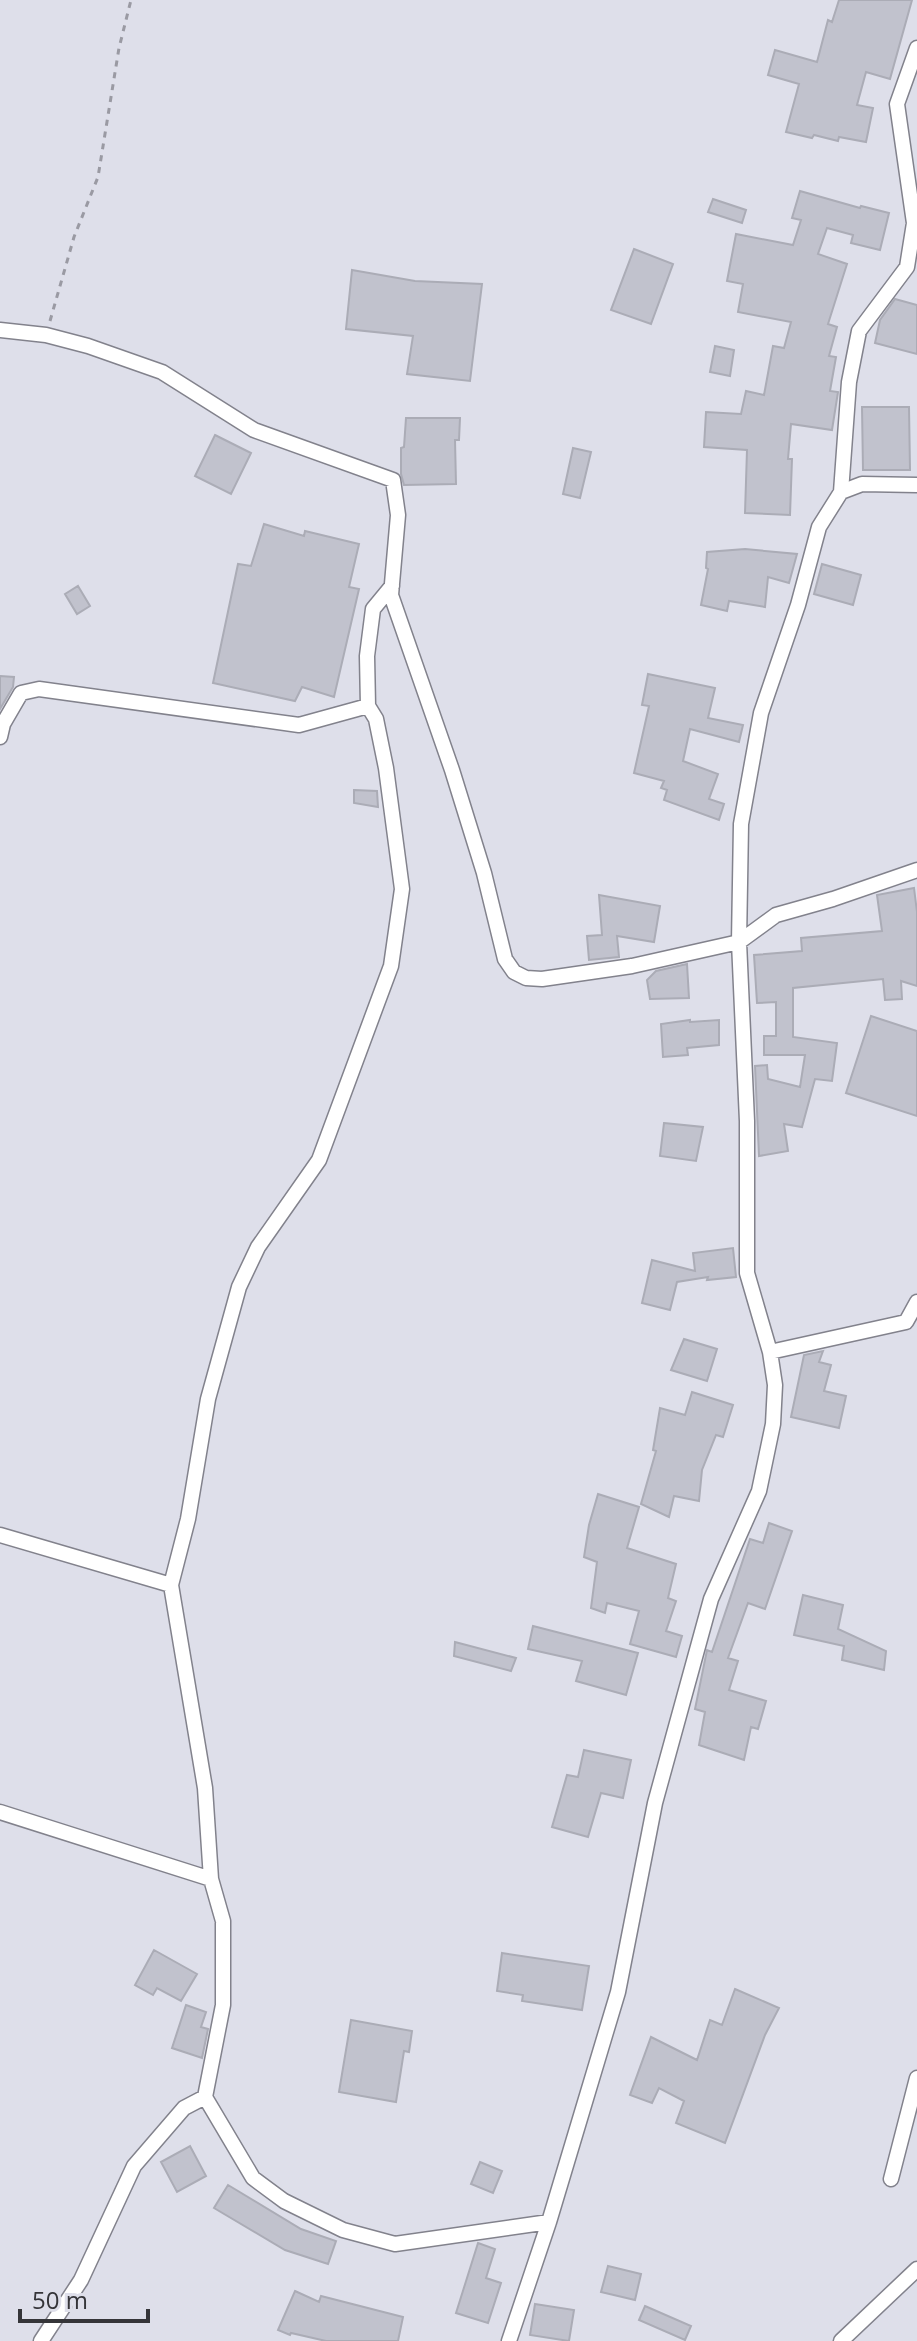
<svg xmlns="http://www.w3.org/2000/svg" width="917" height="2341" font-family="'Open Sans',sans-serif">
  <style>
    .building { fill: #c1c2cd; stroke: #abacb6; stroke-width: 2 }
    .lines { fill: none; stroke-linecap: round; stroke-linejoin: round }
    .street-casing { stroke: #82828c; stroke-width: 17 }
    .path { stroke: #9a9aa3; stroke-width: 3; stroke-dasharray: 6 6; stroke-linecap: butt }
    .street { stroke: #fff; stroke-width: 14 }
  </style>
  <rect width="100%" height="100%" fill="#dedfea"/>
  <!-- building -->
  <path class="building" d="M 839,0 L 912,0 L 890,79 L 866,72 L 857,105 L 873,108 L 866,142 L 839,137 L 838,141 L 814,135 L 812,138 L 786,132 L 799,84 L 768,75 L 775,50 L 817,62 L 828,20 L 832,22 Z
    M 800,191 L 860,208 L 861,206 L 889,213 L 880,250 L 851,243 L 853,235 L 827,228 L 818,254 L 847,264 L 828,324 L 837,327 L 829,356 L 836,357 L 830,391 L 838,392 L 832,430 L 791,424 L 788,459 L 792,459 L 790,515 L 745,513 L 747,450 L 704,447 L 706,412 L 741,414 L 746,391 L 764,395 L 773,346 L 784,348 L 791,322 L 738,312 L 743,284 L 727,281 L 736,234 L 793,245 L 801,220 L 792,218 Z
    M 713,199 L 746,210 L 742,223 L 708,212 Z
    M 634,249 L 673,264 L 651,324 L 611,310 Z
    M 352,270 L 415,281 L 482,284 L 470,381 L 407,374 L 413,336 L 346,329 Z
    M 895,299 L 917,305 L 917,354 L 875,343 L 880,320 Z
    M 715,346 L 734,350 L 730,376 L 710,372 Z
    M 862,407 L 909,407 L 910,470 L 863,470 Z
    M 406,418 L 460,418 L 459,440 L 455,440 L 456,484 L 404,485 L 401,474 L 401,448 L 404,447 Z
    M 215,435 L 251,453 L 231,494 L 195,476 Z
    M 573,448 L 591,452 L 580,498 L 563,494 Z
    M 264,524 L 304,536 L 305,531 L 359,544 L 349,587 L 359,589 L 334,697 L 302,687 L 295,701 L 213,683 L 238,564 L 251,566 Z
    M 745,549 L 797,554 L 789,583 L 768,577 L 765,607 L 729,601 L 727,611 L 701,605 L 708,569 L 706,568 L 707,552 Z
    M 822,564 L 861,575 L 853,605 L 814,594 Z
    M 78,586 L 90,606 L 77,614 L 65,594 Z
    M 648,674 L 715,688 L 708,718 L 743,725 L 739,742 L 690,729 L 683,761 L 718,774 L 709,799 L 724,804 L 719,820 L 664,800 L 667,790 L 661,788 L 664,781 L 634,773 L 649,706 L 642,705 Z
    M 0,676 L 14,677 L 13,687 L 0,709 Z
    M 354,790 L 377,791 L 378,807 L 354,803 Z
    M 914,888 L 917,912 L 917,986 L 901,981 L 902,999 L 885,1000 L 883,979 L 793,988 L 793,1037 L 837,1043 L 832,1081 L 815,1079 L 802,1127 L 784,1124 L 788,1151 L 759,1156 L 755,1066 L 767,1065 L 768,1079 L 800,1087 L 805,1055 L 764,1055 L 764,1036 L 776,1036 L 776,1002 L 757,1003 L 754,955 L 802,951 L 801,938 L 882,931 L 877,895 Z
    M 599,895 L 660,906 L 654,942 L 617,936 L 619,957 L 589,960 L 587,936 L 602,935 Z
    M 687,964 L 689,998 L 650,999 L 647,980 L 656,971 Z
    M 871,1016 L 917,1031 L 917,1116 L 846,1093 Z
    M 690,1020 L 690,1022 L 719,1020 L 719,1045 L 687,1048 L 688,1055 L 663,1057 L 661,1024 Z
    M 664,1123 L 703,1127 L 696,1161 L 660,1156 Z
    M 733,1248 L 736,1277 L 707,1280 L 708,1277 L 677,1282 L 670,1310 L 642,1303 L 652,1260 L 695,1271 L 693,1253 Z
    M 684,1339 L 717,1349 L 707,1381 L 671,1370 Z
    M 823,1351 L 819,1362 L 831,1365 L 824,1391 L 846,1396 L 839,1428 L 791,1417 L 804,1355 Z
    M 692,1392 L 733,1405 L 723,1437 L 716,1435 L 702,1470 L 699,1501 L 674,1496 L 669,1517 L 641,1504 L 656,1451 L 653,1450 L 660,1408 L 685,1415 Z
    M 598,1494 L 639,1507 L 627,1548 L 676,1564 L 668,1598 L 676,1601 L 666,1631 L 682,1636 L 676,1657 L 630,1644 L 639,1611 L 607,1603 L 605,1613 L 591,1608 L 597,1562 L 584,1557 L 589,1525 Z
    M 769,1523 L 792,1531 L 765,1609 L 748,1603 L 728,1658 L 738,1661 L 729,1690 L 766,1701 L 758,1729 L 751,1727 L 744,1760 L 699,1745 L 705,1712 L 695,1709 L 707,1650 L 712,1652 L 750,1539 L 763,1543 Z
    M 803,1595 L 843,1605 L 838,1629 L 886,1651 L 884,1670 L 842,1660 L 844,1646 L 794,1635 Z
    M 533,1626 L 638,1653 L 626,1695 L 576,1681 L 582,1661 L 528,1649 Z
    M 455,1642 L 516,1658 L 511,1671 L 454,1656 Z
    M 584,1750 L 631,1760 L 623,1798 L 601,1793 L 588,1837 L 552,1827 L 567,1775 L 578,1777 Z
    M 154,1950 L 197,1974 L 181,2001 L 157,1988 L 153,1995 L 135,1985 Z
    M 502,1953 L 589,1966 L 582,2010 L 522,2001 L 523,1995 L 497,1991 Z
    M 735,1989 L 779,2008 L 765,2035 L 725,2143 L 676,2123 L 684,2101 L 659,2088 L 652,2103 L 630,2095 L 651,2037 L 697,2060 L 710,2020 L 722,2025 Z
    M 186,2005 L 206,2012 L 201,2027 L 208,2029 L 202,2058 L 172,2048 Z
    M 351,2020 L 412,2031 L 409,2052 L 404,2051 L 396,2102 L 339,2092 Z
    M 190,2146 L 206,2176 L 177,2192 L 161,2162 Z
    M 480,2162 L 502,2171 L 493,2193 L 471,2184 Z
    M 228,2185 L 301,2229 L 336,2241 L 328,2264 L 285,2250 L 214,2208 Z
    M 478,2243 L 495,2249 L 486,2278 L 501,2283 L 488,2323 L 456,2313 Z
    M 608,2266 L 641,2274 L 635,2300 L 601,2292 Z
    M 295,2291 L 319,2302 L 321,2296 L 403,2317 L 398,2341 L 326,2341 L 291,2333 L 290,2335 L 278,2330 Z
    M 535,2304 L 574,2310 L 569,2341 L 530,2335 Z
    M 645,2306 L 691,2326 L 685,2340 L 639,2320 Z"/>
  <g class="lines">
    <defs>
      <path id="street" d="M 0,330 L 46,335 L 88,346 L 162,372 L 254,430 L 393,480 L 398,515 L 391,595 L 452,770 L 484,873 L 505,959 L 514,972 L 526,978 L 542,979 L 632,966 L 739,942 L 776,915 L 833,899 L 917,870
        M 841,492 L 862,484 L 917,485
        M 392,586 L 373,609 L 367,656 L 368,706 L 376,719 L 386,768 L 402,889 L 391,966 L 319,1160 L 258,1247 L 239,1287 L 208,1399 L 188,1519 L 171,1585 L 205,1788 L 211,1879 L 223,1921 L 223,2005 L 205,2097 L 253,2178 L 284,2201 L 343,2230 L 395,2244 L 549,2222
        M 0,737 L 3,724 L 21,693 L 39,689 L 299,725 L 368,706
        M 770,1352 L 906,1322 L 917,1302
        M 0,1535 L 171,1585
        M 0,1812 L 211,1879
        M 891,2179 L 917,2078
        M 41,2341 L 81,2280 L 134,2166 L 184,2108 L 205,2097
        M 509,2341 L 549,2222 L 618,1992 L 655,1803 L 711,1599 L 759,1491 L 773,1424 L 775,1385 L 770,1352 L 747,1273 L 747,1121 L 739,942 L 741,824 L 761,713 L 798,605 L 819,527 L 841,492 L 849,382 L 859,331 L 907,267 L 914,223 L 897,104 L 917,48
        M 841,2341 L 917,2269"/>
    </defs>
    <!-- street casing -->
    <use href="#street" class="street-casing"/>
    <!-- path -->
    <path class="path" d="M 50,321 L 74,237 L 98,177 L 119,48 L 131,0"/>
    <!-- street -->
    <use href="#street" class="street"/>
  </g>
  <!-- scale -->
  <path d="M20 2309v12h128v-12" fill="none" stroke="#353539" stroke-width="4"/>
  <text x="32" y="2309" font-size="24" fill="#353539" stroke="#dedfea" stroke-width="6" paint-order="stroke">50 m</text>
</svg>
